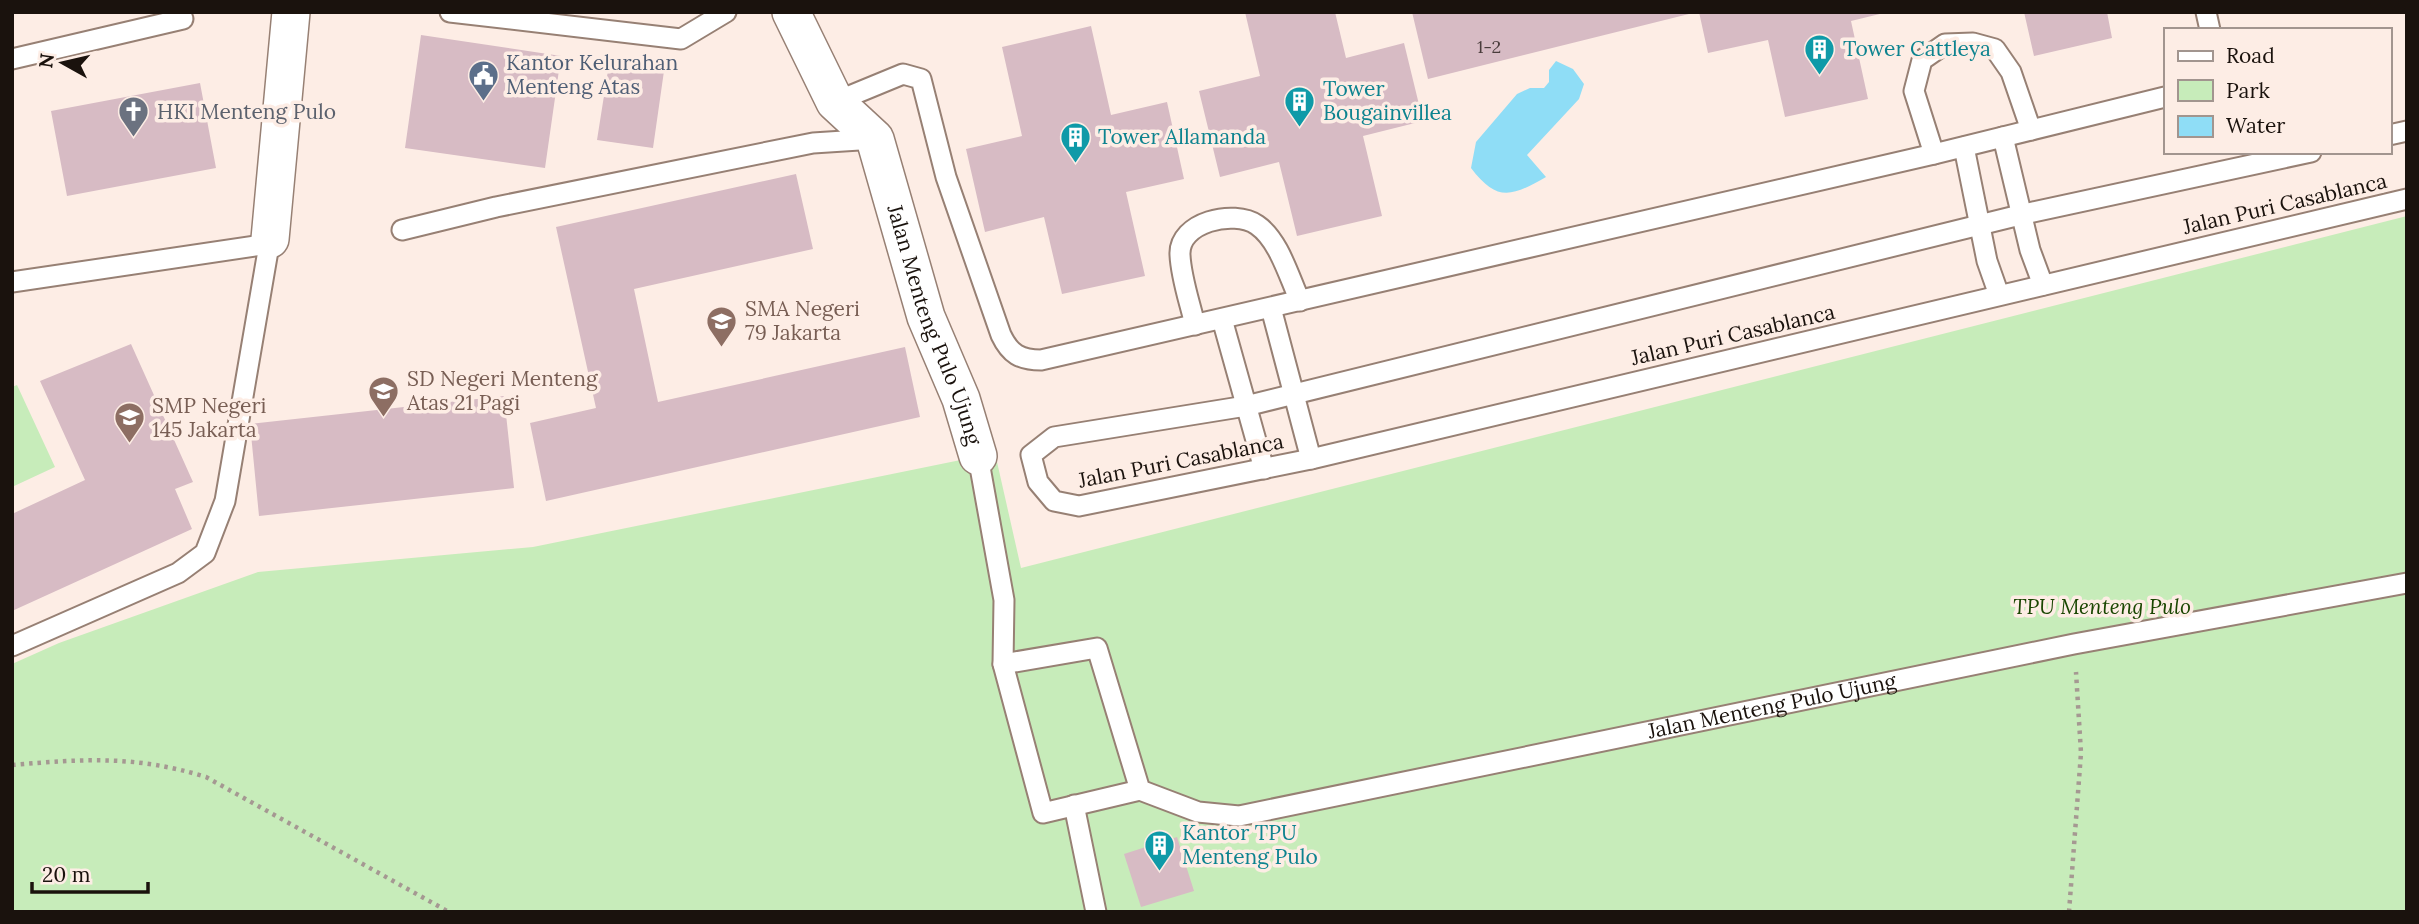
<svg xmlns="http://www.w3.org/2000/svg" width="2419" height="924" font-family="Lora,serif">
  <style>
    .green { fill: #c7ecba }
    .water { fill: #8fddf6 }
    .building { fill: #d7bbc4 }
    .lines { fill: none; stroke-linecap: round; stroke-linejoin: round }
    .service-casing { stroke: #978074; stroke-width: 23 }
    .minor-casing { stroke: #978074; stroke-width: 40 }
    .path { stroke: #a59892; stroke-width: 4.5; stroke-dasharray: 3.5 5; stroke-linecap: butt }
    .service { stroke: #fff; stroke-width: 19 }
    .minor { stroke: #fff; stroke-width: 37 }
    .labels { text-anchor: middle; stroke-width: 7; stroke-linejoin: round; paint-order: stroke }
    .number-label { font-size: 18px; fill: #493c3b }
    .culture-label { font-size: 21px; fill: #0d838f; stroke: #fdede5; text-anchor: start }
    .service-label { font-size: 21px; fill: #4e5e75; stroke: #fdede5; text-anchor: start }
    .worship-label { font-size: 21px; fill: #5b616d; stroke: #fdede5; text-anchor: start }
    .street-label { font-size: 21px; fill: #1a120d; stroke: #fdede5 }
    .education-label { font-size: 21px; fill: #785e54; stroke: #fdede5; text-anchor: start }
    .park-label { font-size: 21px; font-style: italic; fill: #194600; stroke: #fdede5 }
  </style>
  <rect width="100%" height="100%" fill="#fdede5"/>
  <!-- green -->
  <path class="green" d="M 2407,216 L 2407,912 L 12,912 L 12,664 L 59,643 L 258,572 L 533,547 L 995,453 L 1021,568 Z
    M 17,385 L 55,467 L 12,487 L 12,387 Z"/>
  <!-- water -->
  <path class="water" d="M 1556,61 L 1573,69 L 1584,84 L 1579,99 L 1527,155 L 1546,177 C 1511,197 1497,202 1471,168 L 1476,142 L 1517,94 L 1530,88 L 1544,88 L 1549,82 L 1549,70 Z"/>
  <!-- building -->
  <path class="building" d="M 1245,12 L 1335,12 L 1346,58 L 1404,43 L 1423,121 L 1363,136 L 1382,216 L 1297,236 L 1279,162 L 1220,177 L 1199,91 L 1260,76 Z
    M 1412,12 L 1693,12 L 1693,13 L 1428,79 Z
    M 1699,12 L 1888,12 L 1851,21 L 1868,99 L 1785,117 L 1768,40 L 1708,53 Z
    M 2024,12 L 2107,12 L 2112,38 L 2034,56 Z
    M 1091,26 L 1111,115 L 1167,102 L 1184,179 L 1126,192 L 1145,276 L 1062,294 L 1044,217 L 985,232 L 966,149 L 1022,136 L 1002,47 Z
    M 421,35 L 561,56 L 545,168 L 405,148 Z
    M 609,64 L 664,71 L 653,148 L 597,140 Z
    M 200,83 L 216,168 L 67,196 L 51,111 Z
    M 796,174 L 813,249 L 634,289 L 658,402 L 905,347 L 920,417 L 546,501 L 530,423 L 596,408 L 556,227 Z
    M 131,344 L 193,482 L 175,489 L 192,529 L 12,611 L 12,514 L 85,480 L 40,381 Z
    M 504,396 L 514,488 L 259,516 L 250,424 Z
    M 1177,837 L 1194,891 L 1141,907 L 1124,854 Z"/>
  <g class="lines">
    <defs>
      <g id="service">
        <path d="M 450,12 L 681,39 L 726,12"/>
        <path d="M 2206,12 L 2210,30"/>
        <path d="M 12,59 L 183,19"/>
        <path d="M 835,102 L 903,74 L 921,79 L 946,177 L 1001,335 C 1010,354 1020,360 1041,360 L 1934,154 L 2165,97"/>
        <path d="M 2389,135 L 2407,131"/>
        <path d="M 2003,137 L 2030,250 L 2043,285"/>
        <path d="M 1964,147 L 1987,261 L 1999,295"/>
        <path d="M 2311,152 L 2024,214 L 1246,406 L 1054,437 L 1031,455 L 1038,482 L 1054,501 L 1079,506 L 1311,459 L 2407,199"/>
        <path d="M 1934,154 L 1914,91 L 1922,60 L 1945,44 L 1973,43 L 1995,49 L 2011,72 L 2031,130"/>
        <path d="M 402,230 L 496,207 L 813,143 L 875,139"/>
        <path d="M 12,282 L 269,244"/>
        <path d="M 1271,308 L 1311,459"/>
        <path d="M 1222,319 L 1264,469"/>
        <path d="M 1195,325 C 1190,303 1181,278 1180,255 C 1178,222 1234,209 1257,225 C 1279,240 1289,277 1300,301"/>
        <path d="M 978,456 L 1004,600 L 1003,664 L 1043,813 L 1140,790"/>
        <path d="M 12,646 L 178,573 L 205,553 L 225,501 L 270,239"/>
        <path id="s1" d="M 1003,664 L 1097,648 L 1140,790 L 1198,812 L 1239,816 L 2074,644 L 2407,583"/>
        <path d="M 1074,805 L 1096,912"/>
      </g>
      <g id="minor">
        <path id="s2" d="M 791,12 L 835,102 L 875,139 L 926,317 L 961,399 L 978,456"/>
        <path d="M 270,239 L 291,12"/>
      </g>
    </defs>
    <!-- service casing -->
    <use href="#service" class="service-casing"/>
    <!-- minor casing -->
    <use href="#minor" class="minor-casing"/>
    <!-- path -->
    <path class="path" d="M 12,765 C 84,759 135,755 206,777 L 449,912
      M 2069,912 L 2081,753 L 2076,672"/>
    <!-- service -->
    <use href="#service" class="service"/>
    <!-- minor -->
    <use href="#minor" class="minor"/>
  </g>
  <!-- icons -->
  <defs>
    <symbol id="building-pin" viewBox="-11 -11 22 30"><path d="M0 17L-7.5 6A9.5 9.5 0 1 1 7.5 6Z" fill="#0f9aa8" stroke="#fdede5"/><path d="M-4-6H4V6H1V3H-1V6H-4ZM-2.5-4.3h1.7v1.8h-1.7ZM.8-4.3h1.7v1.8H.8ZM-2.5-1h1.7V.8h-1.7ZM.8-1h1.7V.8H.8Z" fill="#fff"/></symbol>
    <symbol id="civic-pin" viewBox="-11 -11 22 30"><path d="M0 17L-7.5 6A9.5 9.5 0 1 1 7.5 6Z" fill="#5c6f8a" stroke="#fdede5"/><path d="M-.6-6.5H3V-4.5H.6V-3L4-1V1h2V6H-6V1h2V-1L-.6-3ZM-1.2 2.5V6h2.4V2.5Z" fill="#fff"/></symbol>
    <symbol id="church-pin" viewBox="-11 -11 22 30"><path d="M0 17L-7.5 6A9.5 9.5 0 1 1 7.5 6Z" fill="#6b7280" stroke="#fdede5"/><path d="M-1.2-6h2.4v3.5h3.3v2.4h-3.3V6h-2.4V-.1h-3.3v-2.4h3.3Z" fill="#fff"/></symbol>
    <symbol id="school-pin" viewBox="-11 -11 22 30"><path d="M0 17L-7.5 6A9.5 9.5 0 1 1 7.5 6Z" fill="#8d6e63" stroke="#fdede5"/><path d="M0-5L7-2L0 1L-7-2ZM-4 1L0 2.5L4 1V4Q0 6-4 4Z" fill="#fff"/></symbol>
  </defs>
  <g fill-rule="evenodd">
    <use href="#building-pin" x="1802" y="32" width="35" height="47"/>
    <use href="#civic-pin" x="466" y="58" width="35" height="47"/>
    <use href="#building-pin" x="1282" y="84" width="35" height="47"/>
    <use href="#church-pin" x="116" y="94" width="35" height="47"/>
    <use href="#building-pin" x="1058" y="120" width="35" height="47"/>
    <use href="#school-pin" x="704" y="304" width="35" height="47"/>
    <use href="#school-pin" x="366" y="374" width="35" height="47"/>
    <use href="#school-pin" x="112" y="400" width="35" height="47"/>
    <use href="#building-pin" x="1142" y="828" width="35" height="47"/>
  </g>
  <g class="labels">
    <!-- number labels -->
    <g class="number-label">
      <text x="1489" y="53">1-2</text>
    </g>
    <!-- culture labels -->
    <g class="culture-label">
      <text x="1843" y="56">Tower Cattleya</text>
      <text x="1323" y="96">Tower<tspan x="1323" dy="24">Bougainvillea</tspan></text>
      <text x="1098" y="144">Tower Allamanda</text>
      <text x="1182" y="840">Kantor TPU<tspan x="1182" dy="24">Menteng Pulo</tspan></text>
    </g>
    <!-- service labels -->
    <g class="service-label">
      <text x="506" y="70">Kantor Kelurahan<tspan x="506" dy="24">Menteng Atas</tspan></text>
    </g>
    <!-- worship labels -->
    <g class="worship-label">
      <text x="157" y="119">HKI Menteng Pulo</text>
    </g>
    <!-- street labels -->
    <g class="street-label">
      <text transform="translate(2285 204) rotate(-13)" y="7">Jalan Puri Casablanca</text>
      <text dy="7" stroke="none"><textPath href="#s2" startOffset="350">Jalan Menteng Pulo Ujung</textPath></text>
      <text transform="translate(1733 335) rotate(-13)" y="7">Jalan Puri Casablanca</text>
      <text transform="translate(1181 461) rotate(-11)" y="7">Jalan Puri Casablanca</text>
      <text dy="7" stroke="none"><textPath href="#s1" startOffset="891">Jalan Menteng Pulo Ujung</textPath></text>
    </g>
    <!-- education labels -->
    <g class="education-label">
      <text x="745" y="316">SMA Negeri<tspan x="745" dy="24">79 Jakarta</tspan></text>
      <text x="407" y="386">SD Negeri Menteng<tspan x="407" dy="24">Atas 21 Pagi</tspan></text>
      <text x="152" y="413">SMP Negeri<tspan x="152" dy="24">145 Jakarta</tspan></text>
    </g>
    <!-- park labels -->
    <g class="park-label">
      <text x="2102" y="614">TPU Menteng Pulo</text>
    </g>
  </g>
  <!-- border -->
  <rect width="2419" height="924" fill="none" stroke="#1a120d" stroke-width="28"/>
  <!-- legend -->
  <rect x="2164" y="28" width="228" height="126" fill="#fdede5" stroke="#a2958f" stroke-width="2"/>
  <rect x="2178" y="51" width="35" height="10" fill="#ffffff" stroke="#a2958f" stroke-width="2"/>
  <text x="2226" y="63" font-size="21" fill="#1a120d">Road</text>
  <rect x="2178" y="80" width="35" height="21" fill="#c7ecba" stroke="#a2958f" stroke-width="2"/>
  <text x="2226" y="98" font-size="21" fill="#1a120d">Park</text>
  <rect x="2178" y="116" width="35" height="21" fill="#8fddf6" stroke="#a2958f" stroke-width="2"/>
  <text x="2226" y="133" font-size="21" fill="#1a120d">Water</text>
  <!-- north arrow -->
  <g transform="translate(63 63) rotate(278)" stroke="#fdede5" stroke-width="5" paint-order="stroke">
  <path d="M0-5L12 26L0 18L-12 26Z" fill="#1a120d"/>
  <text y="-10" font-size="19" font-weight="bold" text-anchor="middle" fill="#1a120d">N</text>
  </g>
  <!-- scale -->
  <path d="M32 882v10h116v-10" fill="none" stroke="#1a120d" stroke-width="3.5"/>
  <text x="42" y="882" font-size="21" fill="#1a120d" stroke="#fdede5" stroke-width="5" paint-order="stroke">20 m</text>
</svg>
